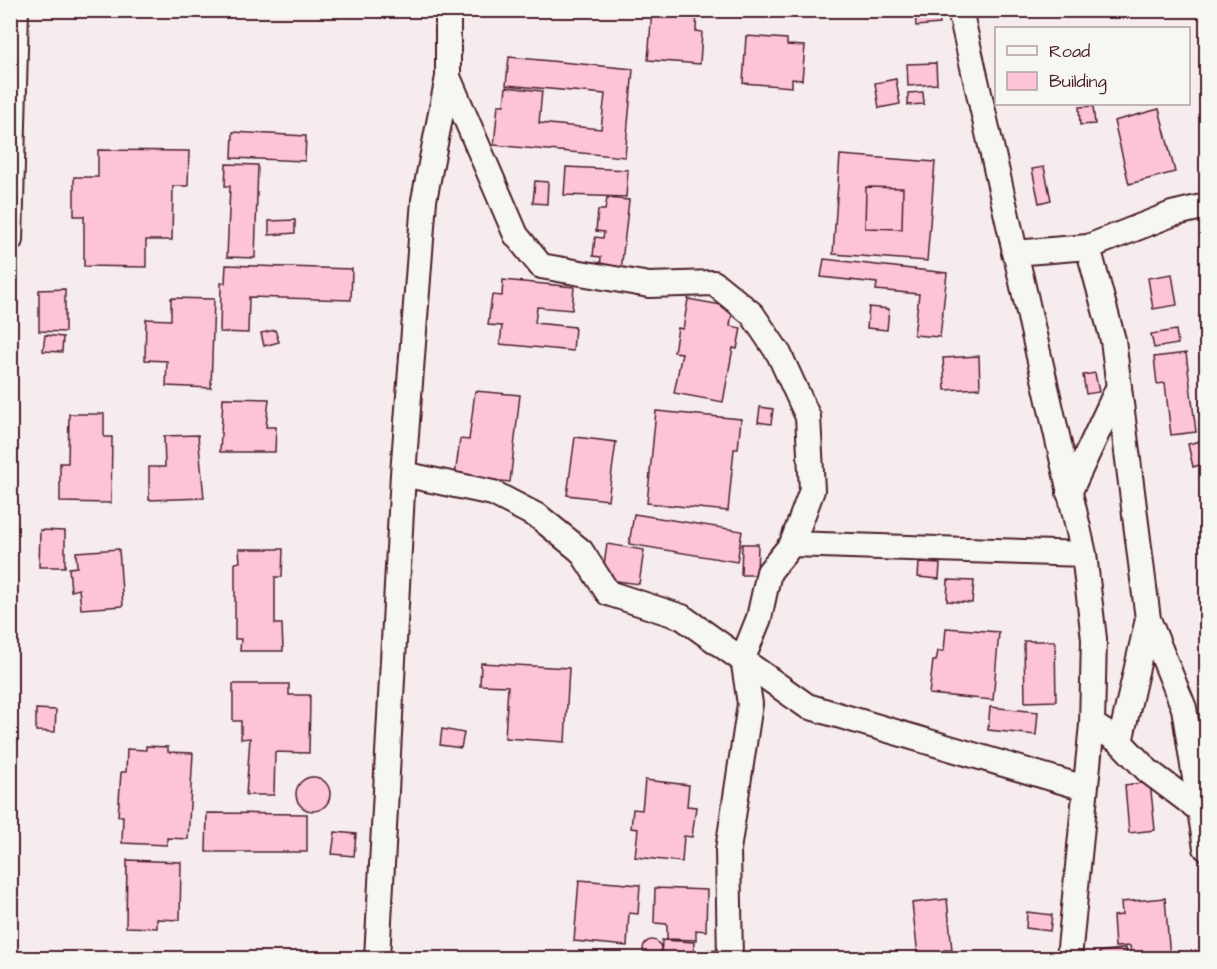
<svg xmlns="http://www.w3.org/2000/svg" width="1217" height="969" font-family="'Architects Daughter',sans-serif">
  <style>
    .building { fill: #fdc4d8; stroke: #4a1f2b; stroke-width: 1.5; fill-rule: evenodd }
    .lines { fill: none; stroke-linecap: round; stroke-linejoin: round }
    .minor-casing { stroke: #4a1f2b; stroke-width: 28 }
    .minor { stroke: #f6f6f2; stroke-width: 24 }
  </style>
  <rect width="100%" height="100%" fill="#f7eced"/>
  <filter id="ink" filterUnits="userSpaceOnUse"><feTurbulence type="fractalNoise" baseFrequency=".0167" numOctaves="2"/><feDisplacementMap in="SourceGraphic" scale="12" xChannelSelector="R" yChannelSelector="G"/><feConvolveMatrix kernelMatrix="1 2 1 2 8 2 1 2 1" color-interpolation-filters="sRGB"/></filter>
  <g filter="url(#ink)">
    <!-- building -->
    <path class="building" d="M 652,10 L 697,10 L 696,31 L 702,32 L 700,64 L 648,60 Z
      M 915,10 L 939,10 L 940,24 L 916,26 Z
      M 746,36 L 787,39 L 787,45 L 805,46 L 802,80 L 792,79 L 792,87 L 743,83 Z
      M 509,57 L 633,69 L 625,157 L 494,145 L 498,105 L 504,105 L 506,87 L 542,91 L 539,123 L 601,129 L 605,94 L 506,85 Z
      M 936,63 L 937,84 L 908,86 L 907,64 Z
      M 896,79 L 900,104 L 879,108 L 875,83 Z
      M 923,92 L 924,104 L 908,105 L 908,93 Z
      M 1093,106 L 1095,124 L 1080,125 L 1079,107 Z
      M 1159,109 L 1175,172 L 1129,184 L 1114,121 Z
      M 233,132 L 306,136 L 305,161 L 232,158 Z
      M 98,150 L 189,151 L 188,186 L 173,186 L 172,240 L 146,240 L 146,267 L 84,266 L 84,216 L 74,216 L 74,177 L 98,177 Z
      M 840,155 L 935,162 L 927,261 L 833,254 ZM 866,187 L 903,188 L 902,229 L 865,228 Z
      M 226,164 L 258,165 L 255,258 L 227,257 L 230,186 L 225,186 Z
      M 566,167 L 628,170 L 626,197 L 564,195 Z
      M 1044,167 L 1051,200 L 1039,203 L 1032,169 Z
      M 535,181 L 548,182 L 547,204 L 533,203 Z
      M 866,187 L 903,188 L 902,229 L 865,228 Z
      M 607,198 L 629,200 L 621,271 L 600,269 L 601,257 L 593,256 L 595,237 L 603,238 L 604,232 L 596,231 L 598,210 L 605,210 Z
      M 295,220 L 295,233 L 269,235 L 269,221 Z
      M 824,259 L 947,273 L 940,337 L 914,335 L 919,294 L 876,290 L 877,283 L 821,277 Z
      M 226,265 L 352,269 L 351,300 L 249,297 L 248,333 L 220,332 L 221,283 L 225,283 Z
      M 1172,274 L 1177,305 L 1153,309 L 1148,278 Z
      M 503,280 L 574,287 L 572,310 L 537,307 L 535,323 L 575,327 L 573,351 L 500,344 L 502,326 L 488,325 L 492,295 L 502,296 Z
      M 65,289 L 65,332 L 39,331 L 39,290 Z
      M 171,298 L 214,299 L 211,388 L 166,386 L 167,361 L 145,360 L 146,319 L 171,320 Z
      M 688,299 L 733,307 L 730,326 L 741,328 L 737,349 L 733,348 L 723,402 L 674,393 L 682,353 L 674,352 L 678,328 L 683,329 Z
      M 869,307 L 889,309 L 887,330 L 867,328 Z
      M 275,330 L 279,342 L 264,346 L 261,333 Z
      M 1176,330 L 1178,344 L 1154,348 L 1151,334 Z
      M 45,335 L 63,337 L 62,352 L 43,351 Z
      M 1186,353 L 1196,432 L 1171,435 L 1165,383 L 1157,384 L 1154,357 Z
      M 979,356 L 980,388 L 945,390 L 943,358 Z
      M 1095,373 L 1099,392 L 1086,394 L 1083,375 Z
      M 475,391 L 520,395 L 510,482 L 455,476 L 460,439 L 469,440 Z
      M 223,398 L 269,399 L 266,427 L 276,427 L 275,452 L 220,452 Z
      M 760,407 L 773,409 L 771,424 L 758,422 Z
      M 656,411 L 741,419 L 738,449 L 734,449 L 728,511 L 647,503 Z
      M 69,414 L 104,414 L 104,437 L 112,437 L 111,503 L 60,502 L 60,463 L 68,463 Z
      M 198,435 L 204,498 L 149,500 L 149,467 L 165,467 L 164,436 Z
      M 575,437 L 616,442 L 608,500 L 567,495 Z
      M 1200,441 L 1206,463 L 1193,467 L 1188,444 Z
      M 634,514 L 742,531 L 737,562 L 629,544 Z
      M 40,530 L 65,531 L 65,567 L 39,567 Z
      M 607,544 L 644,550 L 639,584 L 602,579 Z
      M 742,544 L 758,544 L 757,575 L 741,575 Z
      M 119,549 L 123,606 L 81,609 L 79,589 L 71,591 L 69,568 L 77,567 L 76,552 Z
      M 239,549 L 283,549 L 282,577 L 275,577 L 275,624 L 282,624 L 283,651 L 240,651 L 241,639 L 235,639 L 235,563 L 240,562 Z
      M 919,563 L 940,564 L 939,579 L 918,577 Z
      M 948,580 L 974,581 L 972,603 L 947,601 Z
      M 946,628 L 999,632 L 993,700 L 929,694 L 933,661 L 936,661 L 938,651 L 944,651 Z
      M 1024,641 L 1055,641 L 1056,701 L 1025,702 Z
      M 481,663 L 569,668 L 565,742 L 505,738 L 508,686 L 480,685 Z
      M 233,684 L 289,684 L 289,695 L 310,695 L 309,753 L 275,752 L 274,795 L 246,795 L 250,738 L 241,739 L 241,721 L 233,721 Z
      M 990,707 L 1038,712 L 1036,735 L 988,730 Z
      M 36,709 L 56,710 L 55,732 L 36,731 Z
      M 442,729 L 464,733 L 461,748 L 440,745 Z
      M 146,746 L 168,747 L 168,752 L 193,753 L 188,839 L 167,838 L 167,845 L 122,843 L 123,816 L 118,816 L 121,772 L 126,772 L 127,749 L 146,750 Z
      M296 794a17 17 0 1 1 34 0a17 17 0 1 1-34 0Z
      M 645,780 L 689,785 L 687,806 L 696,807 L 692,837 L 684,836 L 682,862 L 635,857 L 638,829 L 631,828 L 633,809 L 642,810 Z
      M 1150,782 L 1155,830 L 1129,833 L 1125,785 Z
      M 207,813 L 307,814 L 307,852 L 206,852 Z
      M 335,832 L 356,834 L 354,856 L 332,854 Z
      M 127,860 L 181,862 L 180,920 L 157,919 L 157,928 L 126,927 Z
      M 579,880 L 640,885 L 638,914 L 629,913 L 627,946 L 574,941 Z
      M 655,888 L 707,890 L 706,931 L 696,930 L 696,940 L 667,939 L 667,924 L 654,923 Z
      M 1165,898 L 1170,958 L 1132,958 L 1130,946 L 1115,947 L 1113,916 L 1122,915 L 1121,902 Z
      M 947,899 L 952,950 L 944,950 L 945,958 L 908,958 L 918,956 L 912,903 Z
      M 1027,912 L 1052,915 L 1050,931 L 1026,928 Z
      M 662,940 L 694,942 L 693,958 L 661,958 Z
      M643 949a9 9 0 1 1 18 0a9 9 0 1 1-18 0Z
      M 1126,948 L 1127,958 L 1100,958 L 1099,952 Z
      M 707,950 L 722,951 L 722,958 L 706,958 Z"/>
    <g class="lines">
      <defs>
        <path id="minor" d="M 960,10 L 1084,554 L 1094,639 L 1092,724 L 1069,958
          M 448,77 L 516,235 L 541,266 L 649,285 L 714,283 L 752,314 L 779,354 L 808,417 L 812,490 L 792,544 L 769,572 L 759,618 L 743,658 L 750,704 L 728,850 L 730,958
          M 10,240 L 16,10
          M 1088,247 L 1113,340 L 1148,619 L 1184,708 L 1200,810
          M 1014,253 L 1088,247 L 1172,214 L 1206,206
          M 403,474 L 493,493 L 539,517 L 581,551 L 608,593 L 682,617 L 807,706 L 1085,788
          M 1069,493 L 1119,386
          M 792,544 L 1084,554
          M 1092,724 L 1120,742 L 1148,771 L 1200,810 L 1206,848
          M 1120,742 L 1148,619
          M 377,958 L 403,474 L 424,200 L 448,77 L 448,10"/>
      </defs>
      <!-- minor casing -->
      <use href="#minor" class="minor-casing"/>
      <!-- minor -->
      <use href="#minor" class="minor"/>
    </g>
  </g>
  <!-- margin -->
  <rect width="1217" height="969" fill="none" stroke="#f6f6f2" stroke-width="36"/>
  <rect x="18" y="18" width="1181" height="933" fill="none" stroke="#4a1f2b" stroke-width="2" filter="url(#ink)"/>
  <!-- legend -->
  <rect x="995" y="27" width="195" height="78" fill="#f6f6f2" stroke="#b1a0a2" stroke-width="1.5"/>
  <rect x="1007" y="46" width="30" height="9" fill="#f6f6f2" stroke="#b1a0a2" stroke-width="1.5"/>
  <text x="1049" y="57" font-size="18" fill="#4a1f2b">Road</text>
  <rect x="1007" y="72" width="30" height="18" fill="#fdc4d8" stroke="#b1a0a2" stroke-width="1.5"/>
  <text x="1049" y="87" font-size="18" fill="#4a1f2b">Building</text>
</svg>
